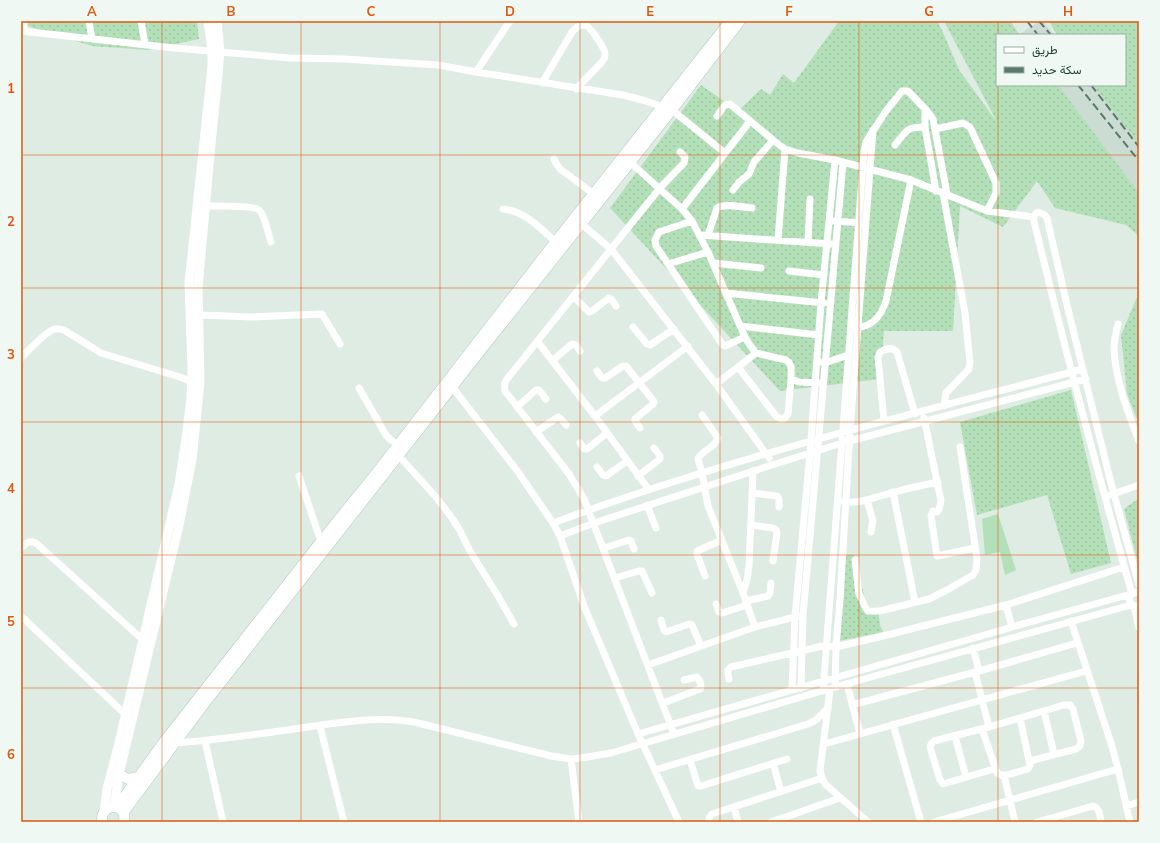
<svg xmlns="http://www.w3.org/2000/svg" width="1160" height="843" font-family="Mulish,Vazirmatn,sans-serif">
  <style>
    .built { fill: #ccdcd2 }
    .grass { fill: url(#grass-dots) }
    .park { fill: #b4e0b9 }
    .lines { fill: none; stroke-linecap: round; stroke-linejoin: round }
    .secondary-casing { stroke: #b0cdbe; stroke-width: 11 }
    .minor { stroke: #fff; stroke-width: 7 }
    .tertiary { stroke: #fff; stroke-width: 9 }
    .secondary { stroke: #fff; stroke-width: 10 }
    .rail { stroke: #58796b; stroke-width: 2; stroke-dasharray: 8 4; stroke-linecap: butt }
    .grid { fill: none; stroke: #de580e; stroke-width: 1; stroke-opacity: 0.55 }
    .neatline { fill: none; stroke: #de580e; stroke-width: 1.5 }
    .grid-label { font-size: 13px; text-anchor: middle; font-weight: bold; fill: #de580e }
  </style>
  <defs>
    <pattern id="grass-dots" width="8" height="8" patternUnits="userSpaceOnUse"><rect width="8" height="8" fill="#b4e0b9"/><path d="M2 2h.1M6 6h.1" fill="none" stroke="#9ac19f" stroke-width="1.8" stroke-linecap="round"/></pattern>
  </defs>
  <rect width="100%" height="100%" fill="#deece4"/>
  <!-- built -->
  <path class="built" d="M 1040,21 L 1043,21 L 1054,35 L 1018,35 Z
    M 1056,85 L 1094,85 L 1139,142 L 1139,194 Z"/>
  <!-- grass -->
  <path class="grass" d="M 21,21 L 197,21 L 199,39 L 148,50 L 92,46 L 21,24 Z
    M 839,21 L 937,21 L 942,30 L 959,70 L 997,122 L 944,21 L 1010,21 L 1020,35 L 997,35 L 997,85 L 1058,85 L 1139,193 L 1139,236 L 1126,225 L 1055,208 L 1037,181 L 1003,227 L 960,206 L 953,331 L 884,331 L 880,379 L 780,391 L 610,208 L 701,85 L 738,111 L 761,89 L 770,95 L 783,74 L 794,83 Z
    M 1049,21 L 1139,21 L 1139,144 L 1093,85 L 1125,85 L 1125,35 L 1057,35 Z
    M 1137,297 L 1139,300 L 1139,424 L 1127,394 L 1121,335 Z
    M 1071,390 L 1111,563 L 1071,574 L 1047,495 L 977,515 L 960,422 Z
    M 1139,498 L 1139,567 L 1124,509 Z
    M 845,555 L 854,555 L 867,607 L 878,608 L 880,625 L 883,632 L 839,641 Z"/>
  <!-- park -->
  <path class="park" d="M 998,514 L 1016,570 L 1005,575 L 1000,552 L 985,555 L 982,519 Z"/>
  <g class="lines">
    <defs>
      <path id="secondary" d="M 119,774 L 128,779 L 139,777
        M 117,807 L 163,743 L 322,540 L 374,476 L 545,255 L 730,21
        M 123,813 L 201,708 L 485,345 L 672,110 L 740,21
        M 102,822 C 100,802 128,802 124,822"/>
    </defs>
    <!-- secondary casing -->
    <use href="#secondary" class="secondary-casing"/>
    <!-- minor -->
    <path class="minor" d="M 89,21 L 92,39
      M 141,21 L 145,44
      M 21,31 L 174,48 L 290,58 L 344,59 L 438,65 L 476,72 L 623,95 L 646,101 L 672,110 L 725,153
      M 24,31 L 24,21
      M 476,72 L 510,21
      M 542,83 L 572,32 C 584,18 591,28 598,40 C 601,44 605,49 605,55 C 605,58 603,61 601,63 L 576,89
      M 925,109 L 925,127 L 936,191
      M 717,116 L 725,105 L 730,104 L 773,140 L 785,149 L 798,153 L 835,160 L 911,180 L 987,211 L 1034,217
      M 935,129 L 963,123 L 970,127 L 996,183 L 996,193 L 987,211
      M 895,145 C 907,131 905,127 925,127
      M 554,159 L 557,165 L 560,169 L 594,194
      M 631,163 L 682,209 L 692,221 L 708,252 L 745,337 L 749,344 L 756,353 L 786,360 C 793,364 791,372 791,379 L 799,382 L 819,383
      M 733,190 L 739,182 L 749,174 L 754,162 L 773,140
      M 943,193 L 965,313 L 970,363 L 969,369 L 946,393 L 944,406
      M 206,206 C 215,206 254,205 259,210 C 265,215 268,234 271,242
      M 503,209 C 525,211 540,228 556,242
      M 682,209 L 750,121
      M 578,221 L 611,249 L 716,384 L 769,458
      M 692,221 L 659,232 L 655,240 L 656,246 L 722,344 L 725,346 L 745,337
      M 833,221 L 863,223
      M 700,235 L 831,244
      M 708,235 L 717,208 C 723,203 743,207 752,208
      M 778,240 L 785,149
      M 808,242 L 810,199
      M 713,263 L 761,268
      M 668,264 L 708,252
      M 789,271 L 824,275
      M 726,293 L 824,303
      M 573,296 L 589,312 L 592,311 L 609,298 L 612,300 L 616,306
      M 199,315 L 251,317 L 322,314 L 340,344
      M 1118,324 C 1116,332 1114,340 1114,348 C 1115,379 1128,413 1139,441
      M 740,326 L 819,335
      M 633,327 L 647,344 L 650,345 L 674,329
      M 853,327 C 871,329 881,316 886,301 L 911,180
      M 537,341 L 595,416 L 649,490
      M 21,358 C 27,352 47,330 55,329 C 58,328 61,329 64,330 L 101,353 L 180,377 L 192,382
      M 552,361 L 572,344 L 576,345 L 580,351
      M 821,362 L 825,363 L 848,355
      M 738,367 L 776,416 L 781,419 L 784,419 L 788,414 L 791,379
      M 597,371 L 602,378 L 605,378 L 623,366 L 626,366 L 652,399 L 654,402 L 653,404 L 635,419 L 635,421 L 640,428
      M 450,384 L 518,472 L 553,523 L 560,536 L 584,606 L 638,734 L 679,822
      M 716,384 L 756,353
      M 359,388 L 386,435 L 391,440 L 398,445
      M 517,407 L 536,390 L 539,390 L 546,399
      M 702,415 L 718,438 C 715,448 702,450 698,459 L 702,473 L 708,506 L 743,593 L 755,627
      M 595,416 L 688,346
      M 924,418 L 941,501 L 939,510 L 937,512 L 933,511 L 931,516 L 937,556 L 975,548
      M 884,421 L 878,357 L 880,352 C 885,349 892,346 897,352 L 915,414
      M 536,432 L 558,417 L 560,418 L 566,425
      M 580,443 L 584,449 L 587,449 L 607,433
      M 399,456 L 436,497 L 452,518 L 459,529 L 470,551 L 498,596 L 514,624
      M 597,467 L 603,475 L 606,476 L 627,461
      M 299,476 L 321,542
      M 638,476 L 660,459 L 660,456 L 654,448
      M 893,492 L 915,602
      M 752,493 L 777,496 L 779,499 L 779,507
      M 1110,495 L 1139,485
      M 867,500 L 873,521 L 872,525 L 871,532
      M 842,501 C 855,506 881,495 895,492 C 909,488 923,485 938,482
      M 647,505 L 656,528
      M 553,523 C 726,459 905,416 1083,369
      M 751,525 L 773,528 L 776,530 L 777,533 L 773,561
      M 560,536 L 594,523 L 772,465 L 842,443 L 1086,379
      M 21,548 C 26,543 29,540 36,543 L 143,640 L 146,641
      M 604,548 L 629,540 L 631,541 L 634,549
      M 855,560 L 859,594 C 863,600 863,606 868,611 L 880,611 L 896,607 L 929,599 L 947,590 L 973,575 L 976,570 L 977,558 L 960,447
      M 705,576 L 697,554 L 697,551 L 722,540
      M 615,578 L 639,571 L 642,571 L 652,593
      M 743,593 L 747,580 L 749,566 L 753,471
      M 1139,593 L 1136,592 L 1132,594 L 1129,598 C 1129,604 1133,607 1139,606
      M 1132,594 C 1097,470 1064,346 1034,221 L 1034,217 L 1036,213 C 1041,212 1044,213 1047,218 L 1067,305 L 1112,487 L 1139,585
      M 746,601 L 768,596 L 770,593 L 771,583
      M 716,604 L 719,612 L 722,613 L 747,605
      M 1006,605 L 1012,627
      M 1134,606 L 1139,628
      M 21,616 L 125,714
      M 661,620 L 664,630 L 666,632 L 689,624 L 692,625 L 701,646
      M 1071,621 L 1111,743 L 1118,769 L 1130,822
      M 973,648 L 979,671
      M 648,665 L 755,627 L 799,616
      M 975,672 L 989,727
      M 729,679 C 728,674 726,670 731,667 L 827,645 L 836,647 L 879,637 L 1006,605 L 1124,567
      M 847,684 L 860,734
      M 835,687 L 836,647 L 840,600 L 850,430 L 873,130
      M 801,688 L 803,615 L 843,163
      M 830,689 L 820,771 L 822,778 L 825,784 L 868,822
      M 792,690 L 795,616 L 810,453 L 821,303 L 835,160
      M 823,691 L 864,152 L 866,142 L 869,137 L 886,111 L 902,91 L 907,91 L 909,92 L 927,111 L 933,119 L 947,194
      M 663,703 L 700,689 C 702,686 700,680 697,677 L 684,680
      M 852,705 L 979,671 L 1077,643
      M 1044,711 L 1054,754
      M 893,724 L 921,822
      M 320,726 L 344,822
      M 982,729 L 997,773 L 1003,776 L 1028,769 L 1030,765 L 1020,718
      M 638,734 L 1016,626 L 1131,594
      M 674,734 L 584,499 L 569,474 L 505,391 C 504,386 504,383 507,379 L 659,189 L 684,163 L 685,157 L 680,152
      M 955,736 L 966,777
      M 205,741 L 223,822
      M 175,743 C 221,740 268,733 314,726 C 347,722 381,716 414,722 L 551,756 L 571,759 L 581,758 L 611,753 L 835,687 L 1131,605
      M 824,744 L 1086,671
      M 571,759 L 579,822
      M 690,760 L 697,783 L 698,786 L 701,786 L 787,759
      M 773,763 L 781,792
      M 994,769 L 943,784 L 940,780 L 930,747 L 931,744 L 934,741 L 989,727 L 1064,705 L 1070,705 L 1073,709 L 1081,741 L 1080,746 L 1076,749 L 1030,761
      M 655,770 L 808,724 L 816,720 L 828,708
      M 1004,775 L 1015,822
      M 1126,806 L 1139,802
      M 734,807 L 738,822
      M 709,822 L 709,818 L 712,814 L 822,778
      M 771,822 L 840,798
      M 934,822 L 1118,769
      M 1037,822 L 1093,806 C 1100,808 1100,816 1101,822"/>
    <!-- tertiary -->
    <path class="tertiary" d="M 114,807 L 119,774 L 178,530 L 192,460 L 200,382 L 198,288 L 211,144 L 218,75 L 220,51 L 217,21
      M 104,812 L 107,789 L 118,747 L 179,484 L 186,439 L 191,398 L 192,369 L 189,283 L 212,66 L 212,50 L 208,21"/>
    <!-- secondary -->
    <use href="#secondary" class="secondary"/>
    <!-- rail -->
    <path class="rail" d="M 1027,21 L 1038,35
      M 1039,21 L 1051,35
      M 1078,85 L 1139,161
      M 1091,85 L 1139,147"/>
  </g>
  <!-- grid -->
  <path class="grid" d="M 162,21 L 162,822M 301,21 L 301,822M 440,21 L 440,822M 580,21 L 580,822M 720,21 L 720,822M 859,21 L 859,822M 998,21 L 998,35M 998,85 L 998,822M 21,155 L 1139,155M 21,288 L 1139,288M 21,422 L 1139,422M 21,555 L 1139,555M 21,688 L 1139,688"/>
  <!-- border -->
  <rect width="1160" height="843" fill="none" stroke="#eff8f2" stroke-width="44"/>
  <!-- legend -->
  <rect x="996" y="34" width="130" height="52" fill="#eff8f2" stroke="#9bada4"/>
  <rect x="1004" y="47" width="20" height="6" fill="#ffffff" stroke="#9bada4"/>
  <text x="1032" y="54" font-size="12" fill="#1e3d30">طريق</text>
  <rect x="1004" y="67" width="20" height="6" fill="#58796b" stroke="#9bada4"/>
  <text x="1032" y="74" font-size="12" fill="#1e3d30">سكة حديد</text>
  <rect x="22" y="22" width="1116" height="799" class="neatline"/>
  <g class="grid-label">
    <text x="92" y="16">A</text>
    <text x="231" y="16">B</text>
    <text x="371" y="16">C</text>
    <text x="510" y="16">D</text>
    <text x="650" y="16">E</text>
    <text x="789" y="16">F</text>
    <text x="929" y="16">G</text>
    <text x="1068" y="16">H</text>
    <text x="11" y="93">1</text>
    <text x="11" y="226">2</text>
    <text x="11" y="359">3</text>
    <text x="11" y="493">4</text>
    <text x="11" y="626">5</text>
    <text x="11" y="759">6</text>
  </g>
</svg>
